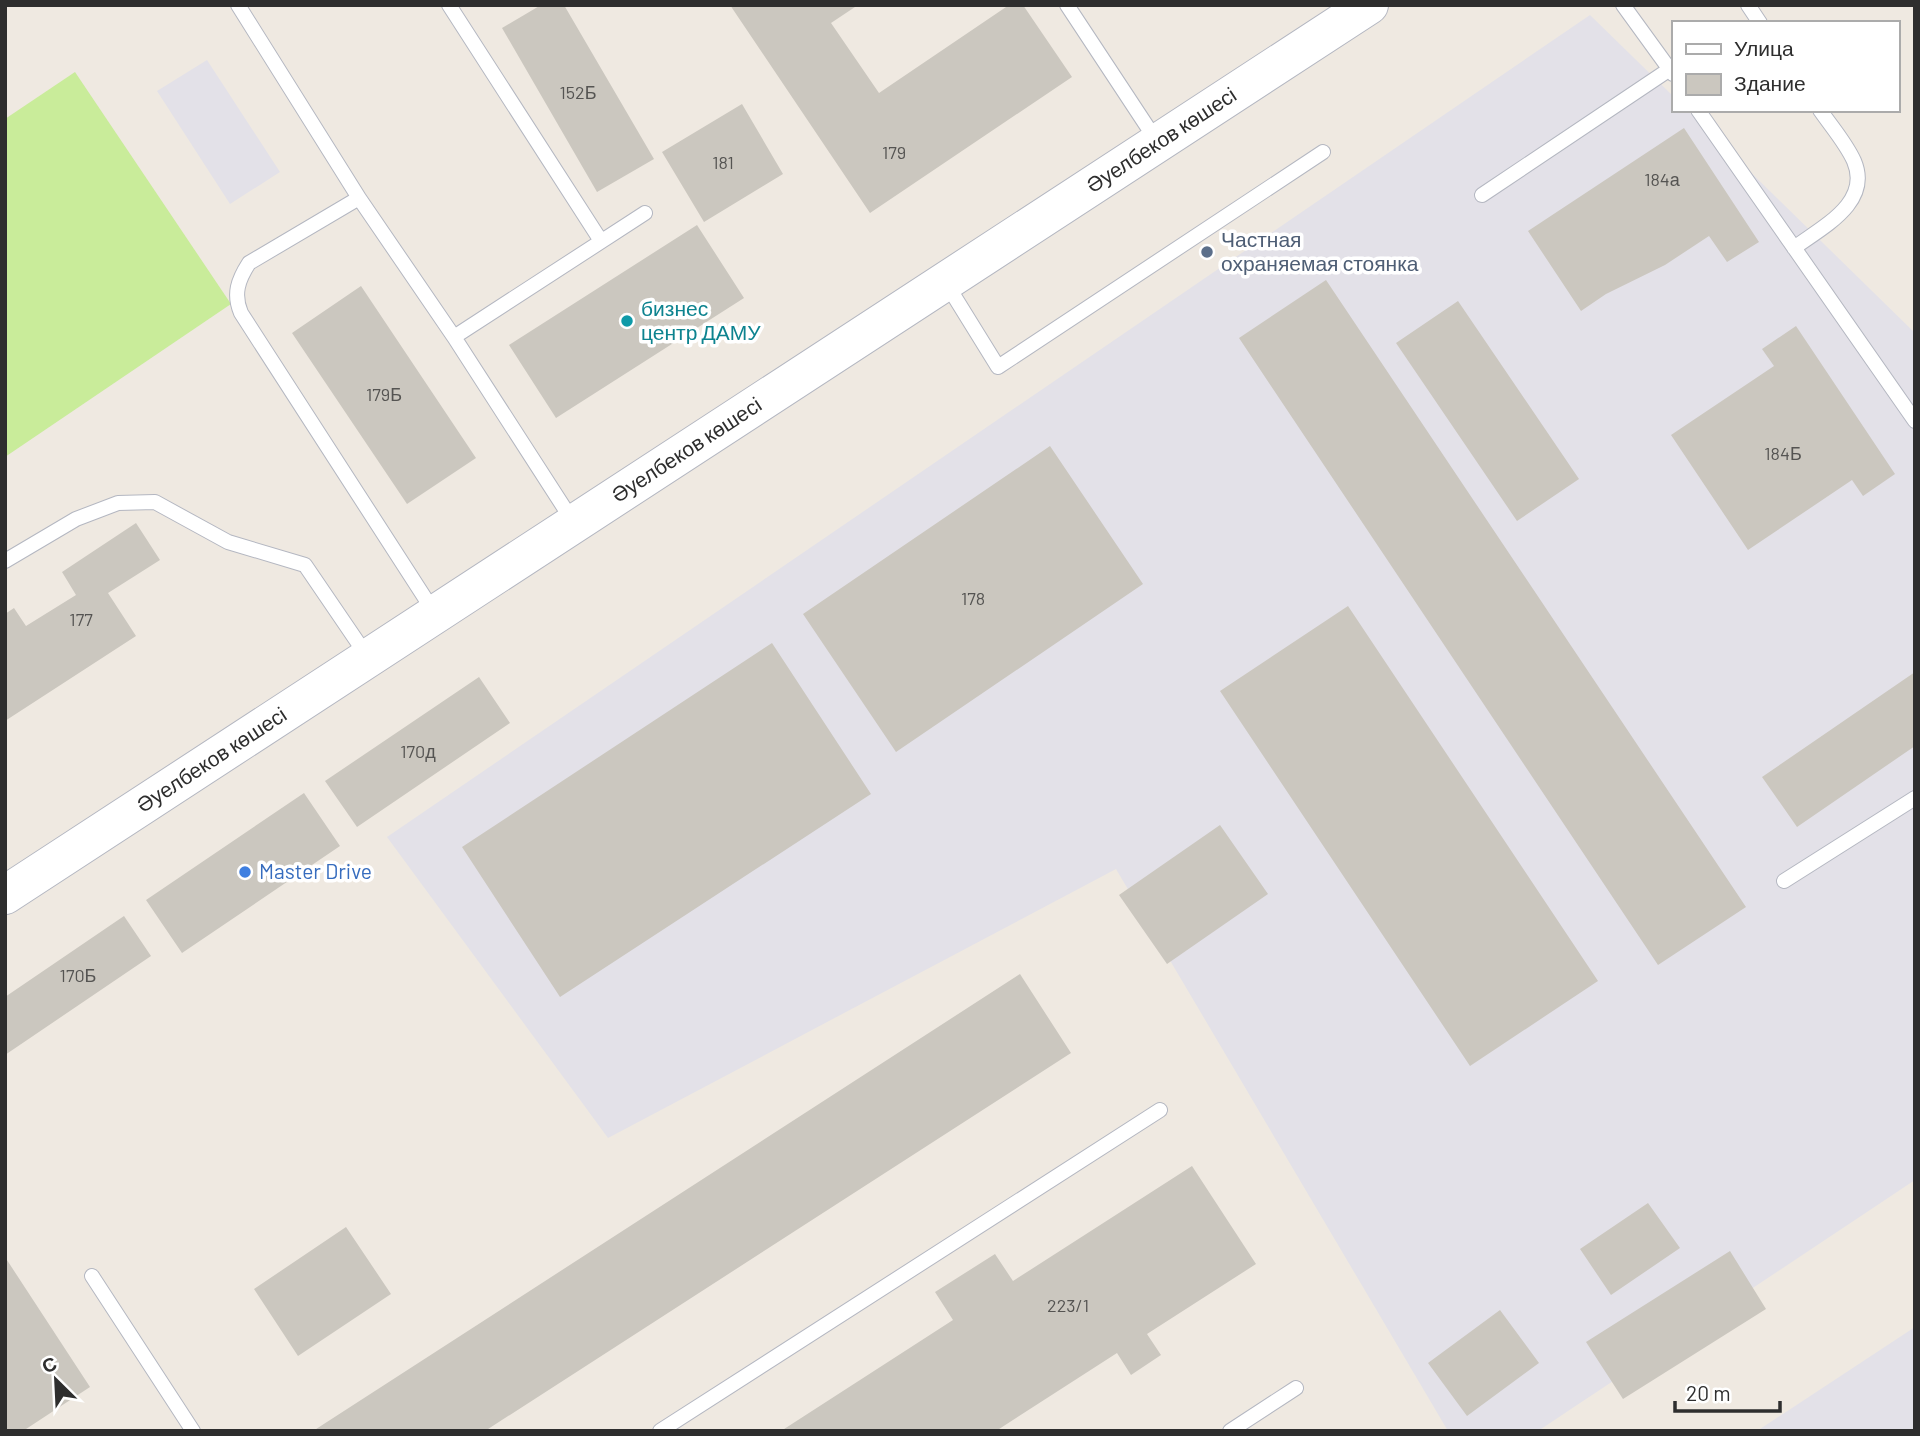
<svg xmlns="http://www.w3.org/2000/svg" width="1920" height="1436" font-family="Barlow,sans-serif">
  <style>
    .industrial { fill: #e3e1e8 }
    .pitch { fill: #c9ec9a }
    .building { fill: #cbc7bf }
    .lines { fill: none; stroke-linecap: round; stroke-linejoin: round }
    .lane-casing { stroke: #b4b7c1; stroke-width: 16 }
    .secondary-casing { stroke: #b4b7c1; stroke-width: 40 }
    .lane { stroke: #fff; stroke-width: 14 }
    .secondary { stroke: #fff; stroke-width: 38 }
    .service-dot { fill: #5c6f8a; stroke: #fff; stroke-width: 2.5 }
    .culture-dot { fill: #0f9aa8; stroke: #fff; stroke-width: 2.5 }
    .shop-dot { fill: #3f7fe0; stroke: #fff; stroke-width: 2.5 }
    .labels { text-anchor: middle; stroke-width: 7; stroke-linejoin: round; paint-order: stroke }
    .number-label { font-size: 18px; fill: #555452 }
    .street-label { font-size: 21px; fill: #2e2e2e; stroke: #fff }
    .service-label { font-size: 21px; fill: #4e5e75; stroke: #fff; text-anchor: start }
    .culture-label { font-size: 21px; fill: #0d838f; stroke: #fff; text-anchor: start }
    .shop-label { font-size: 21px; fill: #366cbe; stroke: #fff; text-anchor: start }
  </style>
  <rect width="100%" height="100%" fill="#efe9e1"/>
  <!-- industrial -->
  <path class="industrial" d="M 1590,15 L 1673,96 L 1673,110 L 1687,110 L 1915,333 L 1915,1180 L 1538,1431 L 1448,1431 L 1116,869 L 608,1138 L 387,837 Z
    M 207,60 L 280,172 L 230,204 L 157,91 Z
    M 1915,1327 L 1915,1431 L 1757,1431 Z"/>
  <!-- pitch -->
  <path class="pitch" d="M 75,72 L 231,304 L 5,457 L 5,119 Z"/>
  <!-- building -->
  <path class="building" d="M 541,5 L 564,5 L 654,159 L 597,192 L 502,28 Z
    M 730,5 L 858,5 L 831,23 L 879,93 L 1009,5 L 1023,5 L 1072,77 L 870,213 Z
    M 742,104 L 783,174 L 704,222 L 662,152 Z
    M 1684,128 L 1759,242 L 1727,262 L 1709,236 L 1665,265 L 1606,294 L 1581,311 L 1528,231 Z
    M 697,225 L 744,298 L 556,418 L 509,345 Z
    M 1326,280 L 1746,907 L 1658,965 L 1239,338 Z
    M 361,286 L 476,458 L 407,504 L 292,333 Z
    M 1458,301 L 1579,479 L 1517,521 L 1396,343 Z
    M 1796,326 L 1895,474 L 1863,496 L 1852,480 L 1748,550 L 1671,435 L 1774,366 L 1762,349 Z
    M 1050,446 L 1143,584 L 896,752 L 803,614 Z
    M 136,523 L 160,560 L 108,593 L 136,636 L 5,721 L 5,614 L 14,608 L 26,626 L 76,595 L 62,572 Z
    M 1348,606 L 1598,981 L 1470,1066 L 1220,691 Z
    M 772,643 L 871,794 L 560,997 L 462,847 Z
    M 1915,672 L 1915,746 L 1797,827 L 1762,777 Z
    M 479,677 L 510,723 L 357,827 L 325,781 Z
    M 304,793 L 340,846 L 182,953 L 146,900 Z
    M 1220,825 L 1268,894 L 1167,964 L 1119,895 Z
    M 124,916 L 151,956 L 5,1055 L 5,997 Z
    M 1020,974 L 1071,1053 L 485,1431 L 313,1431 Z
    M 1192,1166 L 1256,1264 L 1147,1334 L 1161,1355 L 1131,1375 L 1117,1353 L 996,1431 L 781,1431 L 953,1320 L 935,1292 L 995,1254 L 1013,1281 Z
    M 1648,1203 L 1680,1248 L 1611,1295 L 1580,1249 Z
    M 346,1227 L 391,1294 L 298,1356 L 254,1289 Z
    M 1730,1251 L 1766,1309 L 1623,1399 L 1586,1342 Z
    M 5,1257 L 90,1387 L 23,1431 L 5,1431 Z
    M 1500,1310 L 1539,1363 L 1467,1416 L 1428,1363 Z"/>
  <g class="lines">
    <defs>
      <path id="lane" d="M 238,5 L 359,198 L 249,263 C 238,280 233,294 241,313 L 434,612
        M 449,5 L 601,241
        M 1067,5 L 1158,143
        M 1623,5 L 1673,74
        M 1748,5 L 1760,23
        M 1698,110 L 1915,421
        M 1482,195 L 1670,69
        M 359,198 L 454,337 L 574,523
        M 1794,248 C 1822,227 1872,203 1854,161 C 1846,143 1831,126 1820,110
        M 946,283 L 998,367 L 1323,152
        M 454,337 L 645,213
        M 5,561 L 76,519 L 118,503 L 155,502 L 228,542 L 305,565 L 367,656
        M 1784,881 L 1915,798
        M 92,1276 L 193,1431
        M 660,1431 L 1160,1110
        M 1230,1431 L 1296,1388"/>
      <g id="secondary">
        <path id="s1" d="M 5,895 L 1369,5"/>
      </g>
    </defs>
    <!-- lane casing -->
    <use href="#lane" class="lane-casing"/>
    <!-- secondary casing -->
    <use href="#secondary" class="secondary-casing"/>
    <!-- lane -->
    <use href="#lane" class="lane"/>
    <!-- secondary -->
    <use href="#secondary" class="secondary"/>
  </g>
  <!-- markers -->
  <circle class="service-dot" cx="1207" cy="252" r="7"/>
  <circle class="culture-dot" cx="627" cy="321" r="7"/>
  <circle class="shop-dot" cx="245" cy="872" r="7"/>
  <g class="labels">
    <!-- number labels -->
    <g class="number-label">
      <text x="578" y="99">152Б</text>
      <text x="894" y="159">179</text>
      <text x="723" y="169">181</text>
      <text x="1662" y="186">184а</text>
      <text x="384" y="401">179Б</text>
      <text x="1783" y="460">184Б</text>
      <text x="973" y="605">178</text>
      <text x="81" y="626">177</text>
      <text x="418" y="758">170д</text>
      <text x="78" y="982">170Б</text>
      <text x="1068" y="1312">223/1</text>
    </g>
    <!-- street labels -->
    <g class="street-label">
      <text dy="7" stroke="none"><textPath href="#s1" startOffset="1381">Әуелбеков көшесі</textPath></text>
      <text dy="7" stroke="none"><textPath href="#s1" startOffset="814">Әуелбеков көшесі</textPath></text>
      <text dy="7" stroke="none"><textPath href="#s1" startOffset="247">Әуелбеков көшесі</textPath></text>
    </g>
    <!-- service labels -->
    <g class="service-label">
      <text x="1221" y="247">Частная<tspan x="1221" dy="24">охраняемая стоянка</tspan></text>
    </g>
    <!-- culture labels -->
    <g class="culture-label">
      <text x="641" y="316">бизнес<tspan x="641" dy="24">центр ДАМУ</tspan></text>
    </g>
    <!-- shop labels -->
    <g class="shop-label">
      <text x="259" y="879">Master Drive</text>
    </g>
  </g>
  <!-- border -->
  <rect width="1920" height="1436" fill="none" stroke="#2e2e2e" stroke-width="14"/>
  <!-- legend -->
  <rect x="1672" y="21" width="228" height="91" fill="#ffffff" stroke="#ababab" stroke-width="2"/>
  <rect x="1686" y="44" width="35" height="10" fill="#ffffff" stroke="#ababab" stroke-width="2"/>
  <text x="1734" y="56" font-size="21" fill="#2e2e2e">Улица</text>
  <rect x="1686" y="74" width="35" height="21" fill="#cbc7bf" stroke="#ababab" stroke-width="2"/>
  <text x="1734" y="91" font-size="21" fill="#2e2e2e">Здание</text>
  <!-- north arrow -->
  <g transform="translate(56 1380) rotate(336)" stroke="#ffffff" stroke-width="5" paint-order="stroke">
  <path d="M0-5L12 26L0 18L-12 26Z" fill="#2e2e2e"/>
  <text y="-10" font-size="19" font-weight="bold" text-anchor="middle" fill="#2e2e2e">С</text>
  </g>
  <!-- scale -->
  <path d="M1675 1401v10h105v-10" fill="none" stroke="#2e2e2e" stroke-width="3.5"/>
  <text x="1686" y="1401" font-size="21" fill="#2e2e2e" stroke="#ffffff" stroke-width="5" paint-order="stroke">20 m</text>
</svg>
